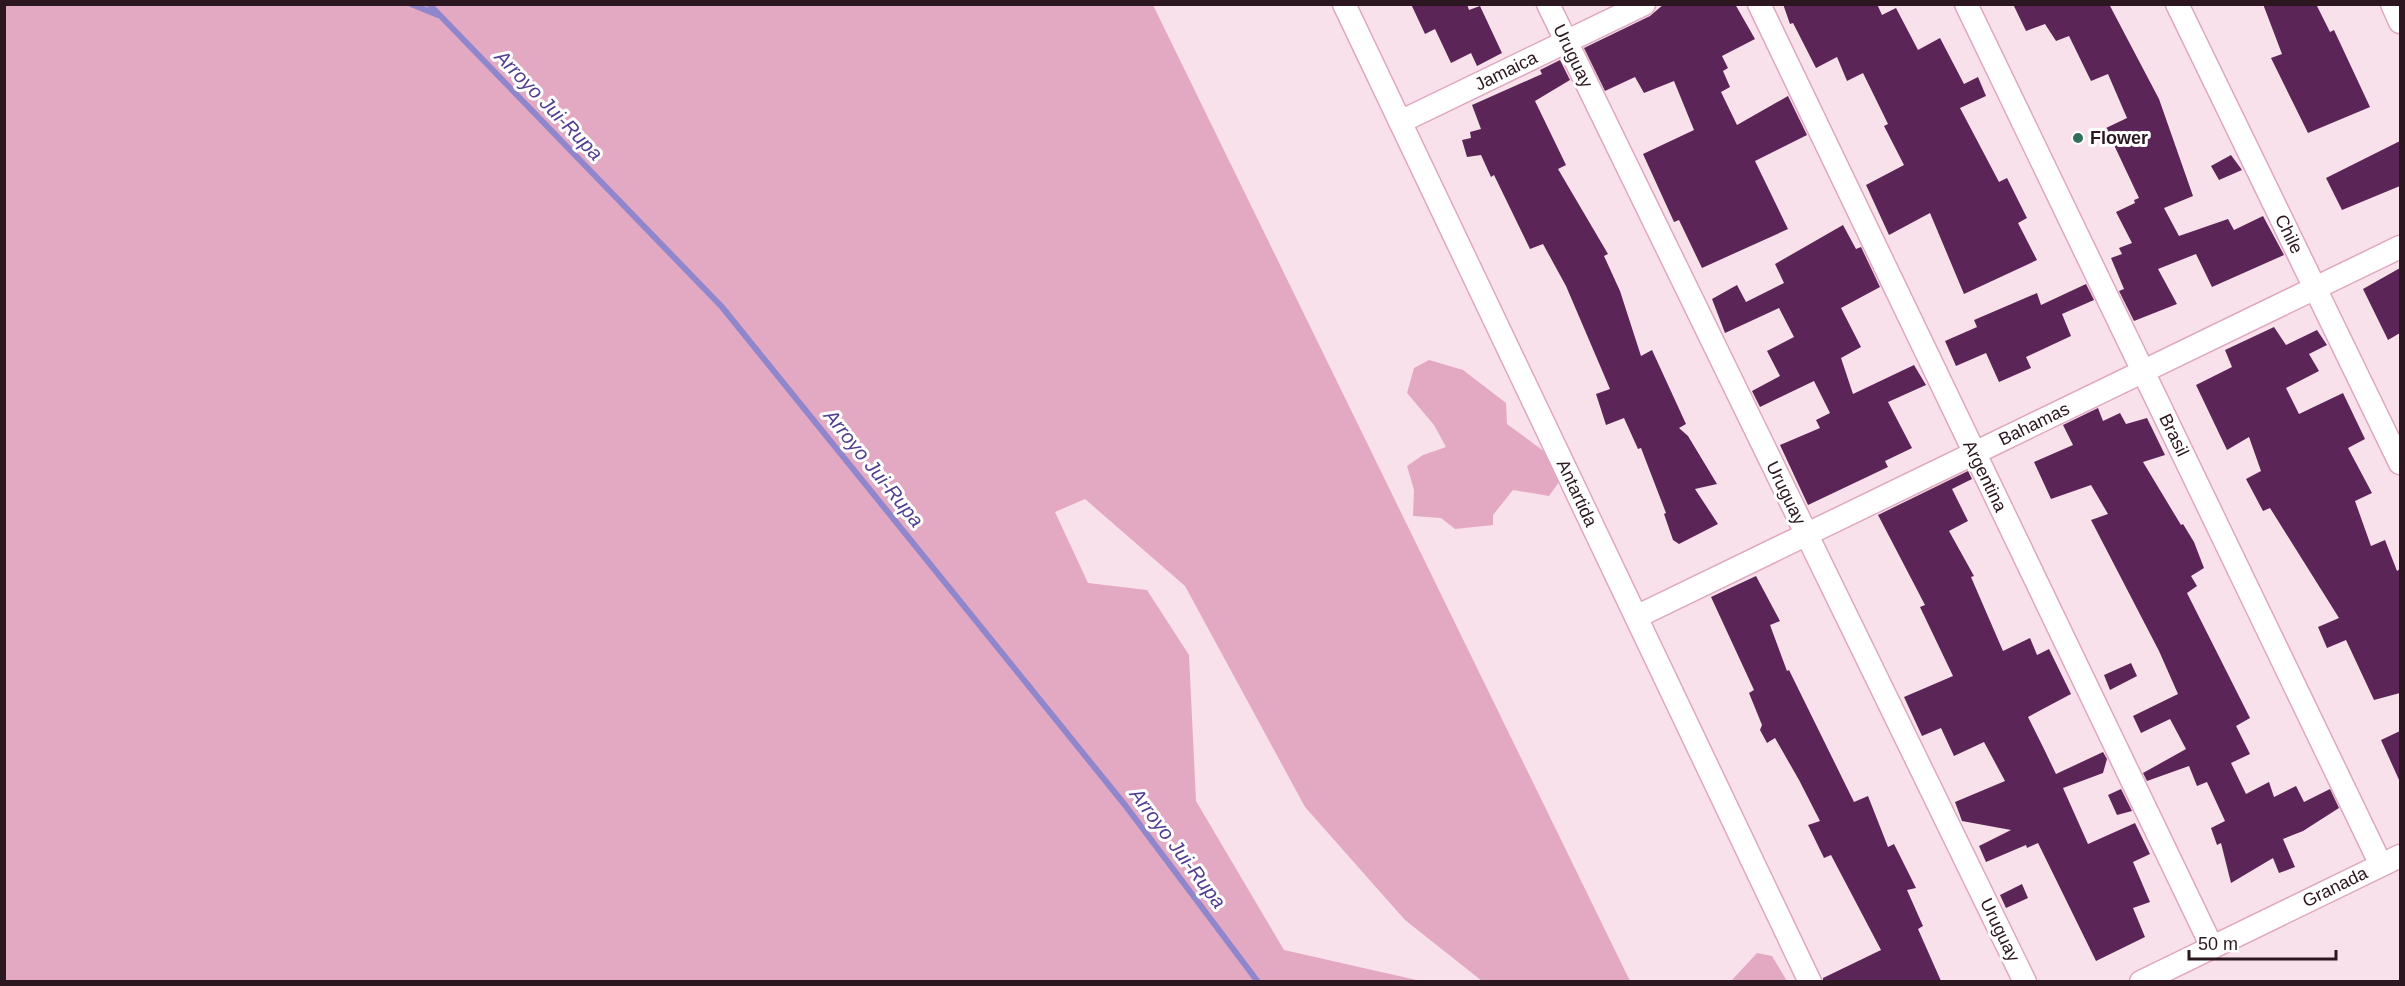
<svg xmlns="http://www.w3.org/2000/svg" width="2405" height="986" font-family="Helvetica,sans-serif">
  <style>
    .green { fill: #e3a9c3 }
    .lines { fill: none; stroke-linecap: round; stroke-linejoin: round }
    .stream { stroke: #9086cc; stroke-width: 6 }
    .building { fill: #5b2657 }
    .minor-casing { stroke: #e0a7c1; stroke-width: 25 }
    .minor { stroke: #fff; stroke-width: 22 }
    .poi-dot { fill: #316f5b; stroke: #fff; stroke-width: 2 }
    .labels { text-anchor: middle; stroke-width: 6; stroke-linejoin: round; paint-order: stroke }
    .street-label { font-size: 18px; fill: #2c1721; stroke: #fff }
    .poi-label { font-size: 18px; font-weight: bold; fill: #2c1721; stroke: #fff; text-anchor: start }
    .water-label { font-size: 20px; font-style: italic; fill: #513d91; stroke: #fff }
  </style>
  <rect width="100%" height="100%" fill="#f9e1eb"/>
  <!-- green -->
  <path class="green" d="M 5,4 L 1153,5 L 1630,981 L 1482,981 L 1405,920 L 1305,807 L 1185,586 L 1085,499 L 1055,512 L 1088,583 L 1147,590 L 1189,655 L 1196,801 L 1284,950 L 1421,981 L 5,981 Z
    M 1429,360 L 1463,370 L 1506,403 L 1507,424 L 1553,458 L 1564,475 L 1549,496 L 1513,490 L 1493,515 L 1493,525 L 1455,529 L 1441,518 L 1413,516 L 1414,490 L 1407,466 L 1423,455 L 1446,447 L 1434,425 L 1407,393 L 1414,368 Z
    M 1757,953 L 1772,956 L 1787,981 L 1731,981 Z"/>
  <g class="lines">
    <!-- stream -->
    <path class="stream" d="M 411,4 L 438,15
      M 429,4 L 722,307 L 1125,805 L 1258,982"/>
  </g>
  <!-- building -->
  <path class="building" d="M 1411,4 L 1467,4 L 1469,10 L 1480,6 L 1502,53 L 1477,66 L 1471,53 L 1451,63 L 1435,29 L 1425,34 Z
    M 1664,4 L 1735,4 L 1755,39 L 1722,56 L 1728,68 L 1723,71 L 1730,87 L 1721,92 L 1737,125 L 1788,96 L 1807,135 L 1755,161 L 1788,229 L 1702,268 L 1679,220 L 1674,222 L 1643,154 L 1694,130 L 1674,81 L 1644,93 L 1635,77 L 1605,91 L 1584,48 L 1650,16 Z
    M 1783,4 L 1877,4 L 1882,15 L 1896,8 L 1918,50 L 1940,38 L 1964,84 L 1978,77 L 1986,96 L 1960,108 L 1999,182 L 2007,178 L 2027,218 L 2018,223 L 2037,260 L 1964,294 L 1930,213 L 1889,235 L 1866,185 L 1904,165 L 1884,126 L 1888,124 L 1863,73 L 1847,81 L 1837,57 L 1816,68 L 1793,23 L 1790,24 Z
    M 2013,4 L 2109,4 L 2159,99 L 2193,196 L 2164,208 L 2179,236 L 2228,219 L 2234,230 L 2263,216 L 2284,255 L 2212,287 L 2196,254 L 2158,269 L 2177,304 L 2134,321 L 2119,291 L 2124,289 L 2111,258 L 2122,254 L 2119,248 L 2132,243 L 2116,212 L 2135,203 L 2134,200 L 2139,198 L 2106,128 L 2127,118 L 2108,74 L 2091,81 L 2069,36 L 2056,41 L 2045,24 L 2026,31 Z
    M 2263,4 L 2316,4 L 2330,32 L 2334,30 L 2370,107 L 2308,133 L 2271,58 L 2282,54 Z
    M 1560,60 L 1570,80 L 1535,101 L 1566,165 L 1558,169 L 1608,254 L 1604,256 L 1620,291 L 1641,356 L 1652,350 L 1686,424 L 1679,428 L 1688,436 L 1717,484 L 1695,489 L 1718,524 L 1679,544 L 1673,540 L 1664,514 L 1666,513 L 1641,448 L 1638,449 L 1624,418 L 1606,425 L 1596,394 L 1610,389 L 1566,286 L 1543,244 L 1530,249 L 1494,175 L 1491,177 L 1481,155 L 1467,157 L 1462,140 L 1471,138 L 1470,132 L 1481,129 L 1472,105 L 1542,74 L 1540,70 Z
    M 2400,141 L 2400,186 L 2342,210 L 2326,178 Z
    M 2231,155 L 2242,170 L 2219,180 L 2211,166 Z
    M 1843,225 L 1856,249 L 1861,247 L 1880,287 L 1841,308 L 1861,347 L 1841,358 L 1853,394 L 1914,365 L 1926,385 L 1888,402 L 1912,448 L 1885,461 L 1888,467 L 1808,505 L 1780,445 L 1820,428 L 1816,420 L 1830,413 L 1814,381 L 1760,407 L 1752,391 L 1780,376 L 1767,351 L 1794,337 L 1779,308 L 1725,333 L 1712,299 L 1737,285 L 1746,302 L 1784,283 L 1775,264 Z
    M 2400,268 L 2400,333 L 2388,340 L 2363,289 Z
    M 2086,284 L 2094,300 L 2062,314 L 2071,336 L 2026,357 L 2031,368 L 1999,382 L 1986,353 L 1956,366 L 1945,341 L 1977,327 L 1974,320 L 2037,293 L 2041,305 Z
    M 2274,327 L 2286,345 L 2317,330 L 2327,345 L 2309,354 L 2319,371 L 2286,388 L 2299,414 L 2343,393 L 2365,439 L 2348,448 L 2372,493 L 2355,501 L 2371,546 L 2385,540 L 2397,571 L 2400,569 L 2400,693 L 2374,700 L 2346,640 L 2327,648 L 2318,627 L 2339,618 L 2270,508 L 2263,511 L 2246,479 L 2261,471 L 2249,437 L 2227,450 L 2196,385 L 2232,367 L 2225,350 Z
    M 2098,408 L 2103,421 L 2120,413 L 2126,424 L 2147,418 L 2165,455 L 2143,462 L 2181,525 L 2183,524 L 2194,542 L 2204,568 L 2191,576 L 2197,586 L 2187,593 L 2250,718 L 2236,726 L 2250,754 L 2231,763 L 2246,794 L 2269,782 L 2274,797 L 2296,786 L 2304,802 L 2330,789 L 2339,808 L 2303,831 L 2283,839 L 2295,867 L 2279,873 L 2273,858 L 2231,883 L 2221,843 L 2217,845 L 2211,828 L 2225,821 L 2207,782 L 2197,786 L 2189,766 L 2147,781 L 2143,773 L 2186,749 L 2170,719 L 2141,733 L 2133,716 L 2178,694 L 2159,651 L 2091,520 L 2108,514 L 2091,485 L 2051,499 L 2034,462 L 2073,445 L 2063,425 Z
    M 1968,471 L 1972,479 L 1952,489 L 1968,521 L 1949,531 L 1974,576 L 1971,577 L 2003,651 L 2030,638 L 2037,655 L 2049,649 L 2071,694 L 2028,717 L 2044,749 L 2056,774 L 2103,752 L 2107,759 L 2103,773 L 2063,788 L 2088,844 L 2135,823 L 2150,854 L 2133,862 L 2150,902 L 2133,908 L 2145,937 L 2096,961 L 2038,843 L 2027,848 L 2026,845 L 1986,862 L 1979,846 L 2011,830 L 1962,821 L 1955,802 L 2005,781 L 1984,742 L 1954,756 L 1941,728 L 1922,736 L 1904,697 L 1953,676 L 1920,607 L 1925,605 L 1878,515 Z
    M 1756,576 L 1780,621 L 1770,625 L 1787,671 L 1789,670 L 1854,802 L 1868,796 L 1888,847 L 1894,844 L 1916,888 L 1907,890 L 1923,926 L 1918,929 L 1941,981 L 1823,981 L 1823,978 L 1881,950 L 1831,855 L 1824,858 L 1808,825 L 1820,821 L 1799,780 L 1775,738 L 1767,743 L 1760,730 L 1762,725 L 1749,693 L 1754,690 L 1711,597 Z
    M 2131,663 L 2137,676 L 2110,690 L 2104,675 Z
    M 2400,731 L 2400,782 L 2381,740 Z
    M 2121,789 L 2132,811 L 2117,815 L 2108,795 Z
    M 2022,884 L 2028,898 L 2006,908 L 2000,895 Z"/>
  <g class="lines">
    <defs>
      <path id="minor" d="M 1344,4 L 1810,982
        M 1548,4 L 2025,982
        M 1759,4 L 2212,947
        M 1966,4 L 2381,865
        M 2177,4 L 2400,463
        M 2392,4 L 2400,22
        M 1400,122 L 1644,4
        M 1636,617 L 2400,247
        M 2141,982 L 2400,856"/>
    </defs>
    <!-- minor casing -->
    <use href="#minor" class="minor-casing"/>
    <!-- minor -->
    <use href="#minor" class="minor"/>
  </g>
  <!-- markers -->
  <circle class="poi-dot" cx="2078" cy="138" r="6"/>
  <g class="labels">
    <!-- street labels -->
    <g class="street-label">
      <text transform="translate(1573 56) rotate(64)" y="6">Uruguay</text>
      <text transform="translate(1506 71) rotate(-26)" y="6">Jamaica</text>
      <text transform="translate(2289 234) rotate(64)" y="6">Chile</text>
      <text transform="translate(2034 424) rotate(-26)" y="6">Bahamas</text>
      <text transform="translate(2174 435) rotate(64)" y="6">Brasil</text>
      <text transform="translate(1985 476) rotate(64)" y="6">Argentina</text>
      <text transform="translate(1577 493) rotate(65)" y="6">Antartida</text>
      <text transform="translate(1786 493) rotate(64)" y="6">Uruguay</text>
      <text transform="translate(2335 887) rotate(-26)" y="6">Granada</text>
      <text transform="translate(2000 930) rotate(64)" y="6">Uruguay</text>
    </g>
    <!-- poi labels -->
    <g class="poi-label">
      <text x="2090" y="144">Flower</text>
    </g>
    <!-- water labels -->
    <g class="water-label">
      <text transform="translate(549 105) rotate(46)" y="7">Arroyo Jui-Rupa</text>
      <text transform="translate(874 468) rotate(51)" y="7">Arroyo Jui-Rupa</text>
      <text transform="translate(1178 848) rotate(53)" y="7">Arroyo Jui-Rupa</text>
    </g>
  </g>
  <!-- border -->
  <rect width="2405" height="986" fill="none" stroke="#2c1721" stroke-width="12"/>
  <!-- scale -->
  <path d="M2189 950v9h147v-9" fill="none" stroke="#2c1721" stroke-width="3"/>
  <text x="2198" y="950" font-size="18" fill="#2c1721" stroke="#ffffff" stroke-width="4.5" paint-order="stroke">50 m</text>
</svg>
